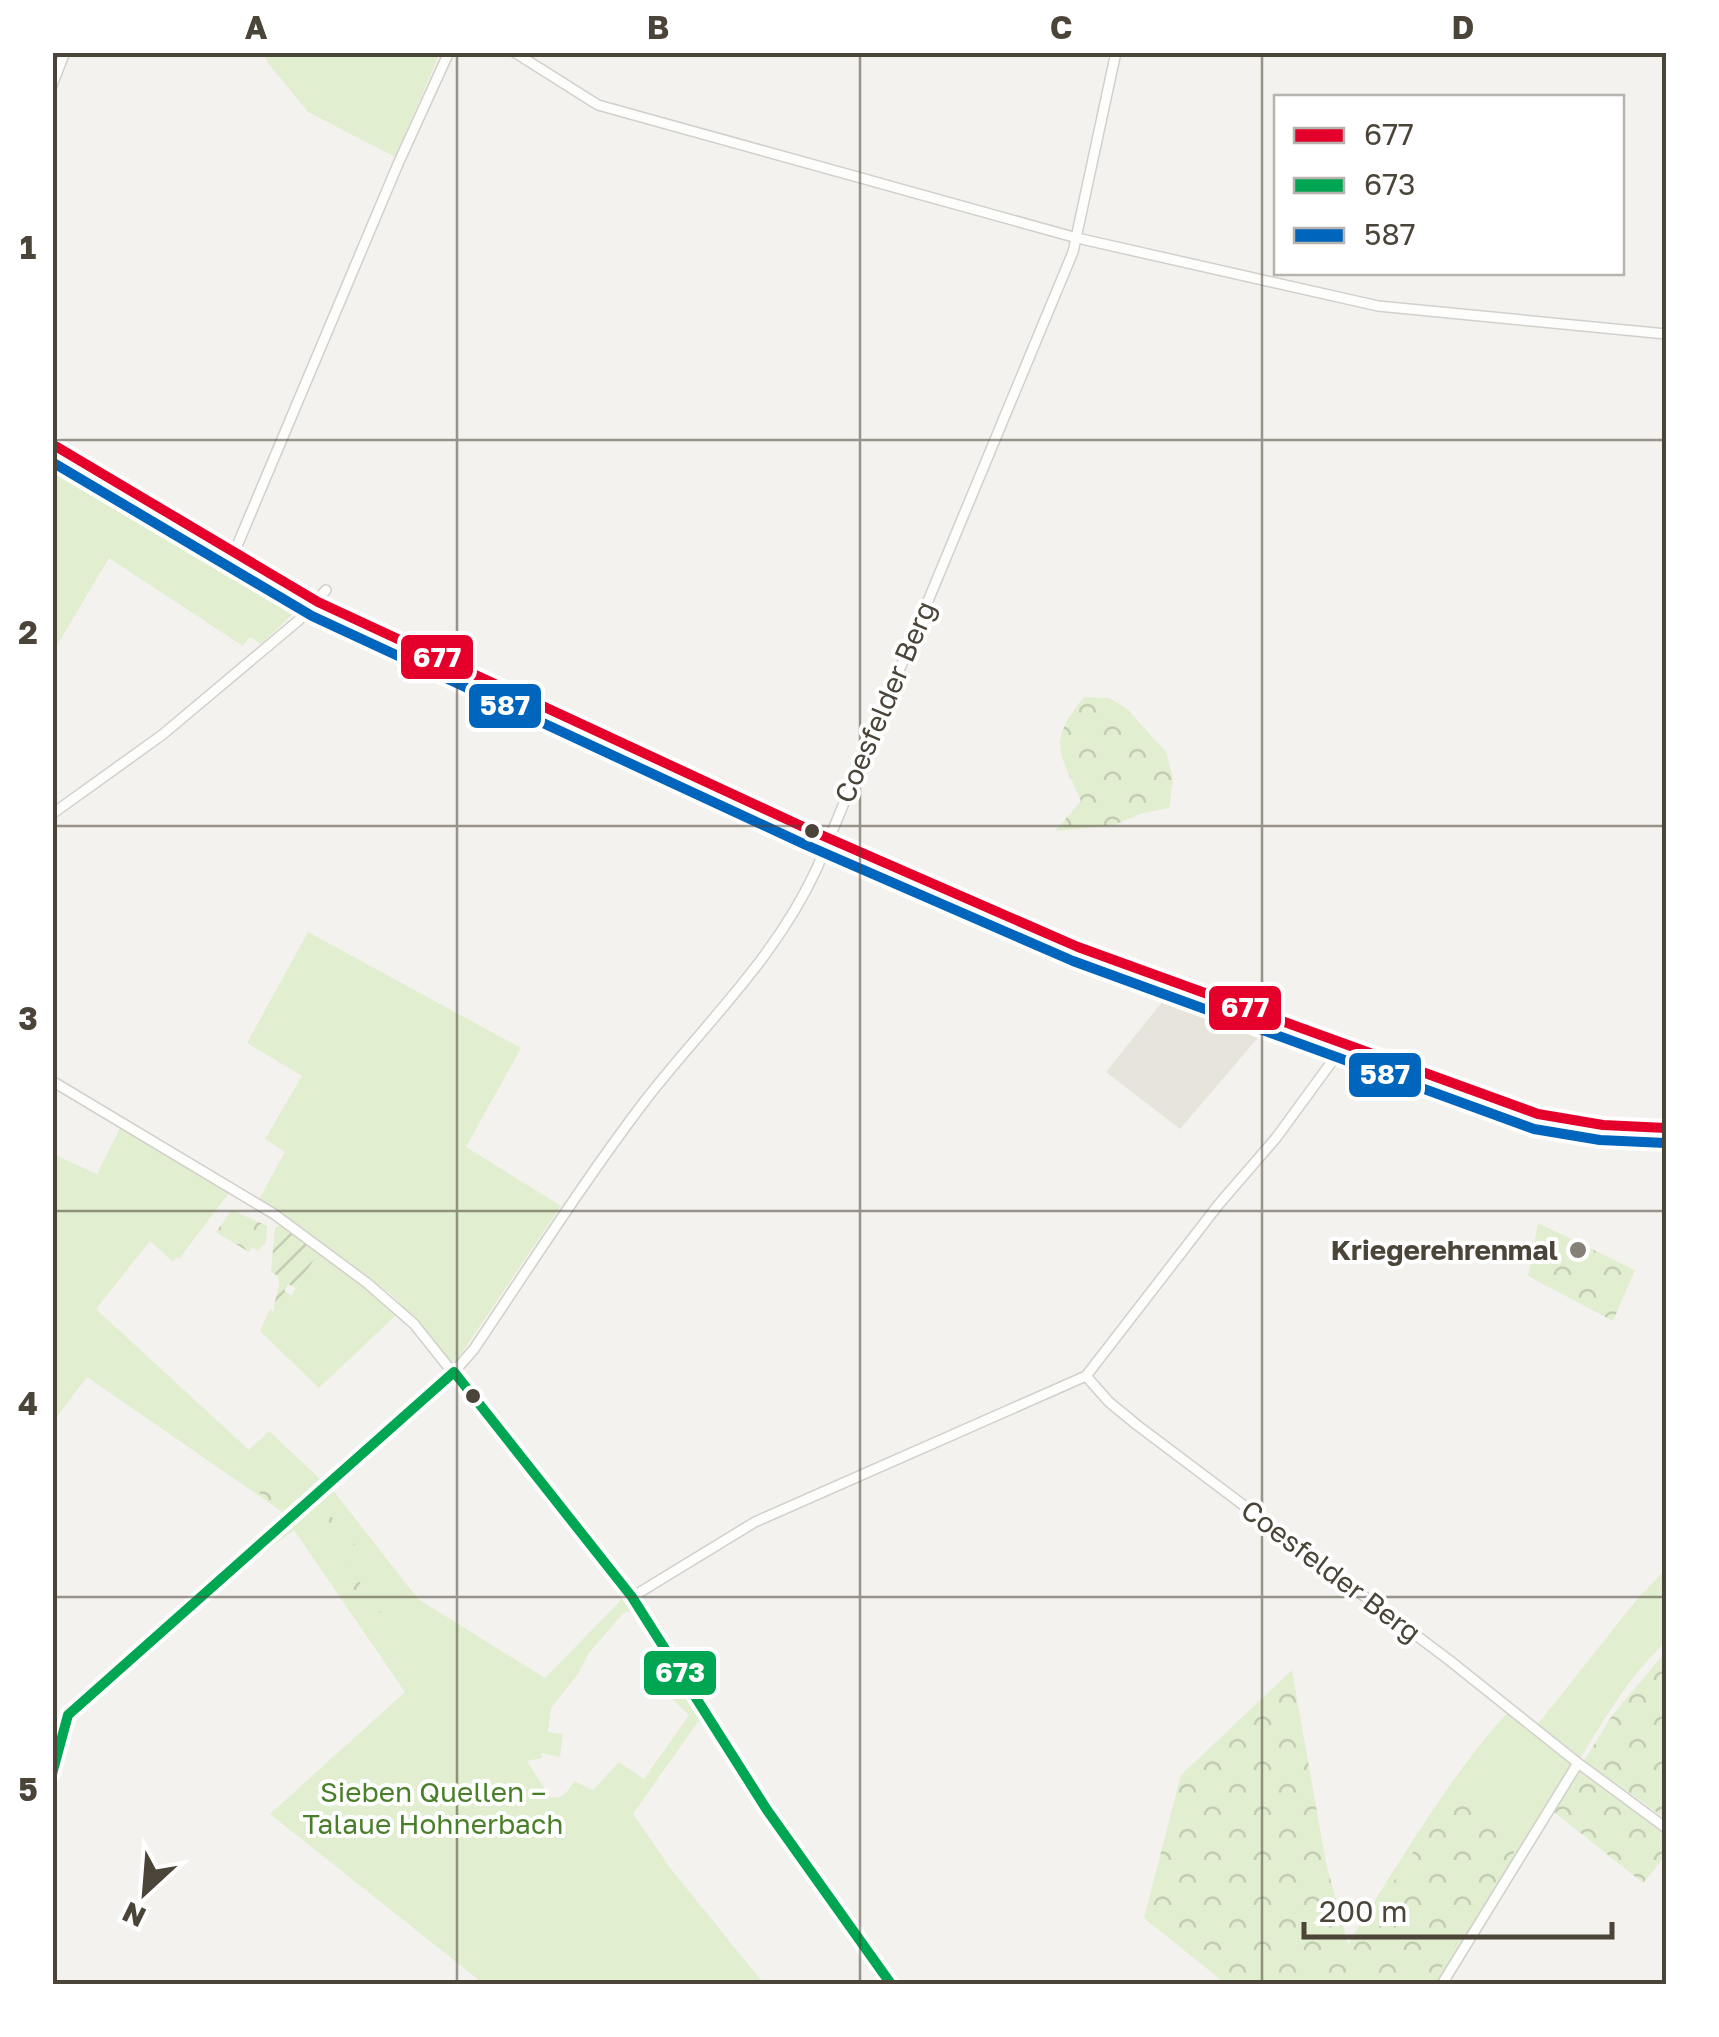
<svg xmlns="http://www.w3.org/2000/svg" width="1719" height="2037" font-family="'Golos Text',sans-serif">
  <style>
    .residential { fill: #e7e4dc }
    .green { fill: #e1eecf }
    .forest { fill: url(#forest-crowns) }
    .garden { fill: url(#garden-furrows) }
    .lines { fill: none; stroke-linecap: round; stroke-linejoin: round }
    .minor-casing { stroke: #d2d0cb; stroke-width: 12 }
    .tertiary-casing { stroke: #d2d0cb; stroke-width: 14 }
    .minor { stroke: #fdfdfc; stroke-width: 9 }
    .tertiary { stroke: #fdfdfc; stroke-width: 10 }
    .bus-1-casing { stroke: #fff; stroke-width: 18 }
    .bus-2-casing { stroke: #fff; stroke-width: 18 }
    .bus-3-casing { stroke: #fff; stroke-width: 18 }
    .bus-1 { stroke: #e4002b; stroke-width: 10 }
    .bus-2 { stroke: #00a651; stroke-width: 10 }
    .bus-3 { stroke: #0065bd; stroke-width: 10 }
    .grid { fill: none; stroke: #4b4439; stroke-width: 2.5; stroke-opacity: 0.55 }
    .bus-dot { fill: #4b4439; stroke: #fff; stroke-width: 4 }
    .poi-dot { fill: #868178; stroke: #fff; stroke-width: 4 }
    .labels { text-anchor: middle; stroke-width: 8; stroke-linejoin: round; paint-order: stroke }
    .street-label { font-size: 28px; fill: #4b4439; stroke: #fff }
    .poi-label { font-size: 28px; font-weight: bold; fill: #4b4439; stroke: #fff; text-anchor: end }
    .park-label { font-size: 28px; fill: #4a7f2a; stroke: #fff }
    .line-badge { stroke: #fff; stroke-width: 4 }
    .badge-label { font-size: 28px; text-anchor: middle; font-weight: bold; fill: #fff }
    .neatline { fill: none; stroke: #4b4439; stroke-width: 4 }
    .grid-label { font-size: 32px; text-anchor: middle; font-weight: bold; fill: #4b4439 }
  </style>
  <defs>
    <pattern id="forest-crowns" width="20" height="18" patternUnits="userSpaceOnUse" patternTransform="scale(2.5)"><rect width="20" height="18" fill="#e1eecf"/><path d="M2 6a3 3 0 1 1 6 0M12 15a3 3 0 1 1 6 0" fill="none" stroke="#c3cdb2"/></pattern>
    <pattern id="garden-furrows" width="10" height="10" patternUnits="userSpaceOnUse" patternTransform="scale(2.5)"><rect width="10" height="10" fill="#e1eecf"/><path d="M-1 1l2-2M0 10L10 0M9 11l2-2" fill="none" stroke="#c3cdb2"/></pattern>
  </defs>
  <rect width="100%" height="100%" fill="#f4f2ee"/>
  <!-- residential -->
  <path class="residential" d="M 1170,992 L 1268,1026 L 1180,1129 L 1106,1072 Z"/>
  <!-- green -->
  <path class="green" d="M 265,53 L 265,52 L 440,53 L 395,157 L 308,112 L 267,62 Z
    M 53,460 L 57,461 L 297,610 L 261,644 L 250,637 L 243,646 L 109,558 L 53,652 Z
    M 308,932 L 521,1048 L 466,1147 L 561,1206 L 457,1360 L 452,1362 L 392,1295 L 258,1201 L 285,1152 L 265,1139 L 302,1076 L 247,1043 Z
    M 121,1126 L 229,1193 L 179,1259 L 177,1257 L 173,1262 L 150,1241 L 96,1309 L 249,1450 L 269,1431 L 336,1494 L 418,1599 L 545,1678 L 624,1597 L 633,1611 L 623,1613 L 589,1653 L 577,1675 L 551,1708 L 548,1732 L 563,1734 L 560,1757 L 541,1753 L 542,1758 L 527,1761 L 550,1797 C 563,1800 568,1791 574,1781 L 593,1790 L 619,1762 L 644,1779 L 689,1715 L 671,1698 L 675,1678 L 678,1678 L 704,1721 L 697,1723 L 633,1814 L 671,1869 L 764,1984 L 484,1984 L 270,1814 L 405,1692 L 281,1511 L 87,1377 L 53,1422 L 53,1154 L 97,1174 Z
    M 318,1253 L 383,1301 L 396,1315 L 319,1388 L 260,1331 L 270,1309 L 275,1313 L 291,1306 L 291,1296 Z
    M 1666,1569 L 1666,1642 C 1631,1673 1606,1717 1581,1757 L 1538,1724 L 1638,1598 Z
    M 1508,1712 L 1575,1765 L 1439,1984 L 1326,1984 C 1339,1965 1348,1943 1361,1923 C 1403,1856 1455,1769 1508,1712 Z"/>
  <!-- forest -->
  <path class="forest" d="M 1084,697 L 1109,698 L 1126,708 L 1166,752 L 1173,779 L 1169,808 L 1143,813 L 1114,825 L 1055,831 L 1081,801 C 1060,752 1046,744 1084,697 Z
    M 232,1210 L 267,1226 L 266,1242 L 258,1251 L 252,1247 L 249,1252 L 216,1232 Z
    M 1538,1223 L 1635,1270 L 1613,1321 L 1528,1276 Z
    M 261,1480 L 294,1505 L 286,1512 L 254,1489 Z
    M 317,1501 L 349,1536 L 367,1563 L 359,1586 L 381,1613 L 384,1629 L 398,1654 L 351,1612 L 346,1589 L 346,1560 L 314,1514 L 221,1587 Z
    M 1666,1651 L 1666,1819 L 1584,1761 L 1611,1717 Z
    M 1292,1670 L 1326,1863 L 1349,1948 L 1456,1788 L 1518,1826 L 1522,1840 L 1431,1984 L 1226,1984 L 1144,1918 L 1181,1775 Z
    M 1579,1771 L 1666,1833 L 1666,1855 L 1643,1883 L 1553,1811 Z"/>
  <!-- garden -->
  <path class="garden" d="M 280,1225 L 318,1253 L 296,1288 L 288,1284 L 284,1290 L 291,1296 L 291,1306 L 274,1313 C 272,1300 282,1290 278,1276 L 271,1272 L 275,1228 Z"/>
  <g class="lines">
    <defs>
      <path id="minor" d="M 514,52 L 598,105 L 1077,238 L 1378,306 L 1666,334
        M 52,85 L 65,52
        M 234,553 L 398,164 L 449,52
        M 52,814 L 162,735 L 299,620 L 326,590
        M 52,1081 L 274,1214 L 367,1283 L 414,1324 L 632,1597 L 767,1810 L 891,1984
        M 1086,1376 L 1109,1402 L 1137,1425 L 1449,1660 L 1578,1763
        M 632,1597 L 755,1522 L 1086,1376 L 1219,1204 L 1276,1138 L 1344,1045
        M 52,1776 L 68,1715 L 454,1372 L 474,1349 C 530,1266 584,1181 644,1102 C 705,1023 774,961 817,868 L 1073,252 L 1116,52
        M 1442,1984 L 1578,1763 L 1666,1828"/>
      <path id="tertiary" d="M 52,444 L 318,602 L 812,831 L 1078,947 L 1538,1114 L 1603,1125 L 1666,1128"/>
    </defs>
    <!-- minor casing -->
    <use href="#minor" class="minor-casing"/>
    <!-- tertiary casing -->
    <use href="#tertiary" class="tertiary-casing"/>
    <!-- minor -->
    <use href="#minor" class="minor"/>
    <!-- tertiary -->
    <use href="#tertiary" class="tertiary"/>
    <defs>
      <path id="bus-1" d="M 52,444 L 318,602 L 812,831 L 1078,947 L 1538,1114 L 1603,1125 L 1666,1128"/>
      <path id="bus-2" d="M 454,1372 L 632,1597 L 767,1810 L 891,1984
        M 52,1774 L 68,1715 L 454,1372"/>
      <path id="bus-3" d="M 52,462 L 312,616 L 806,845 L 1073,961 L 1534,1129 L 1600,1140 L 1665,1143"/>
    </defs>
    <!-- bus-1 casing -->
    <use href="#bus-1" class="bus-1-casing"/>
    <!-- bus-2 casing -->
    <use href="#bus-2" class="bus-2-casing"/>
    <!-- bus-3 casing -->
    <use href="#bus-3" class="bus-3-casing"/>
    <!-- bus-1 -->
    <use href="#bus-1" class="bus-1"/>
    <!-- bus-2 -->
    <use href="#bus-2" class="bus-2"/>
    <!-- bus-3 -->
    <use href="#bus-3" class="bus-3"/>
  </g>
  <!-- grid -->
  <path class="grid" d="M 457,52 L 457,1984M 860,52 L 860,1984M 1262,52 L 1262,1984M 52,440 L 1666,440M 52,826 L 1666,826M 52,1211 L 1666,1211M 52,1597 L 1666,1597"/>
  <!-- markers -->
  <g class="bus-dot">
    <circle cx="812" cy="831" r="9"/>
    <circle cx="473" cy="1396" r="9"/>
  </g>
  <circle class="poi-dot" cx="1578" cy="1250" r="10"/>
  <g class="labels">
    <!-- street labels -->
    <g class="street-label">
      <text transform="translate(885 702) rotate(-67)" y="10">Coesfelder Berg</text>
      <text transform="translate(1331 1571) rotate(37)" y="10">Coesfelder Berg</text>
    </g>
    <!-- poi labels -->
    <g class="poi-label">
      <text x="1558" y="1260">Kriegerehrenmal</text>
    </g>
    <!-- park labels -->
    <g class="park-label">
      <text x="433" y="1802">Sieben Quellen –<tspan x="433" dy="32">Talaue Hohnerbach</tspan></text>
    </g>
  </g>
  <g class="line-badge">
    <rect x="399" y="633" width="76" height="48" rx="10" fill="#e4002b"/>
    <rect x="467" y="682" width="76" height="48" rx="10" fill="#0065bd"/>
    <rect x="1207" y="984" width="76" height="48" rx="10" fill="#e4002b"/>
    <rect x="1347" y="1051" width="76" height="48" rx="10" fill="#0065bd"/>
    <rect x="642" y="1649" width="76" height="48" rx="10" fill="#00a651"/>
  </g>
  <g class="badge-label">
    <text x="437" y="667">677</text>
    <text x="505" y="715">587</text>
    <text x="1245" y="1017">677</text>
    <text x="1385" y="1084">587</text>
    <text x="680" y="1682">673</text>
  </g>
  <!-- border -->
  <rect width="1719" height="2037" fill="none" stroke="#ffffff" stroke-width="110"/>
  <!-- legend -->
  <rect x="1274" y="95" width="350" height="180" fill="#ffffff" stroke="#b7b4b0" stroke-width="2.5"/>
  <rect x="1294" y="128" width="50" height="15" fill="#e4002b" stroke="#b7b4b0" stroke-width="2.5"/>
  <text x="1364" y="145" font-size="30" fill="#4b4439">677</text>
  <rect x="1294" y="178" width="50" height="15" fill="#00a651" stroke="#b7b4b0" stroke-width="2.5"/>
  <text x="1364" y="195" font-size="30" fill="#4b4439">673</text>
  <rect x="1294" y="228" width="50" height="15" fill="#0065bd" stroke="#b7b4b0" stroke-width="2.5"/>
  <text x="1364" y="245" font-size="30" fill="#4b4439">587</text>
  <!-- north arrow -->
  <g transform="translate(145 1892) rotate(206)" stroke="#ffffff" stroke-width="8" paint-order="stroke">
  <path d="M0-8L18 38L0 25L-18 38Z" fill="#4b4439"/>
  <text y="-15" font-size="28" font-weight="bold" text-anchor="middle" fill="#4b4439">N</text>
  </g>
  <!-- scale -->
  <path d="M1304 1922v15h308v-15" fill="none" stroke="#4b4439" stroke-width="5"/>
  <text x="1319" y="1922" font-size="30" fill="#4b4439" stroke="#ffffff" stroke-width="8" paint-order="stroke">200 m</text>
  <rect x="55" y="55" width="1609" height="1927" class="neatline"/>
  <g class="grid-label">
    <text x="256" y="39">A</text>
    <text x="658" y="39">B</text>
    <text x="1061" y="39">C</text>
    <text x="1463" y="39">D</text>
    <text x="28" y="259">1</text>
    <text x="28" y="644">2</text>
    <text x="28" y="1030">3</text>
    <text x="28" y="1415">4</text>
    <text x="28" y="1801">5</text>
  </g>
</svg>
